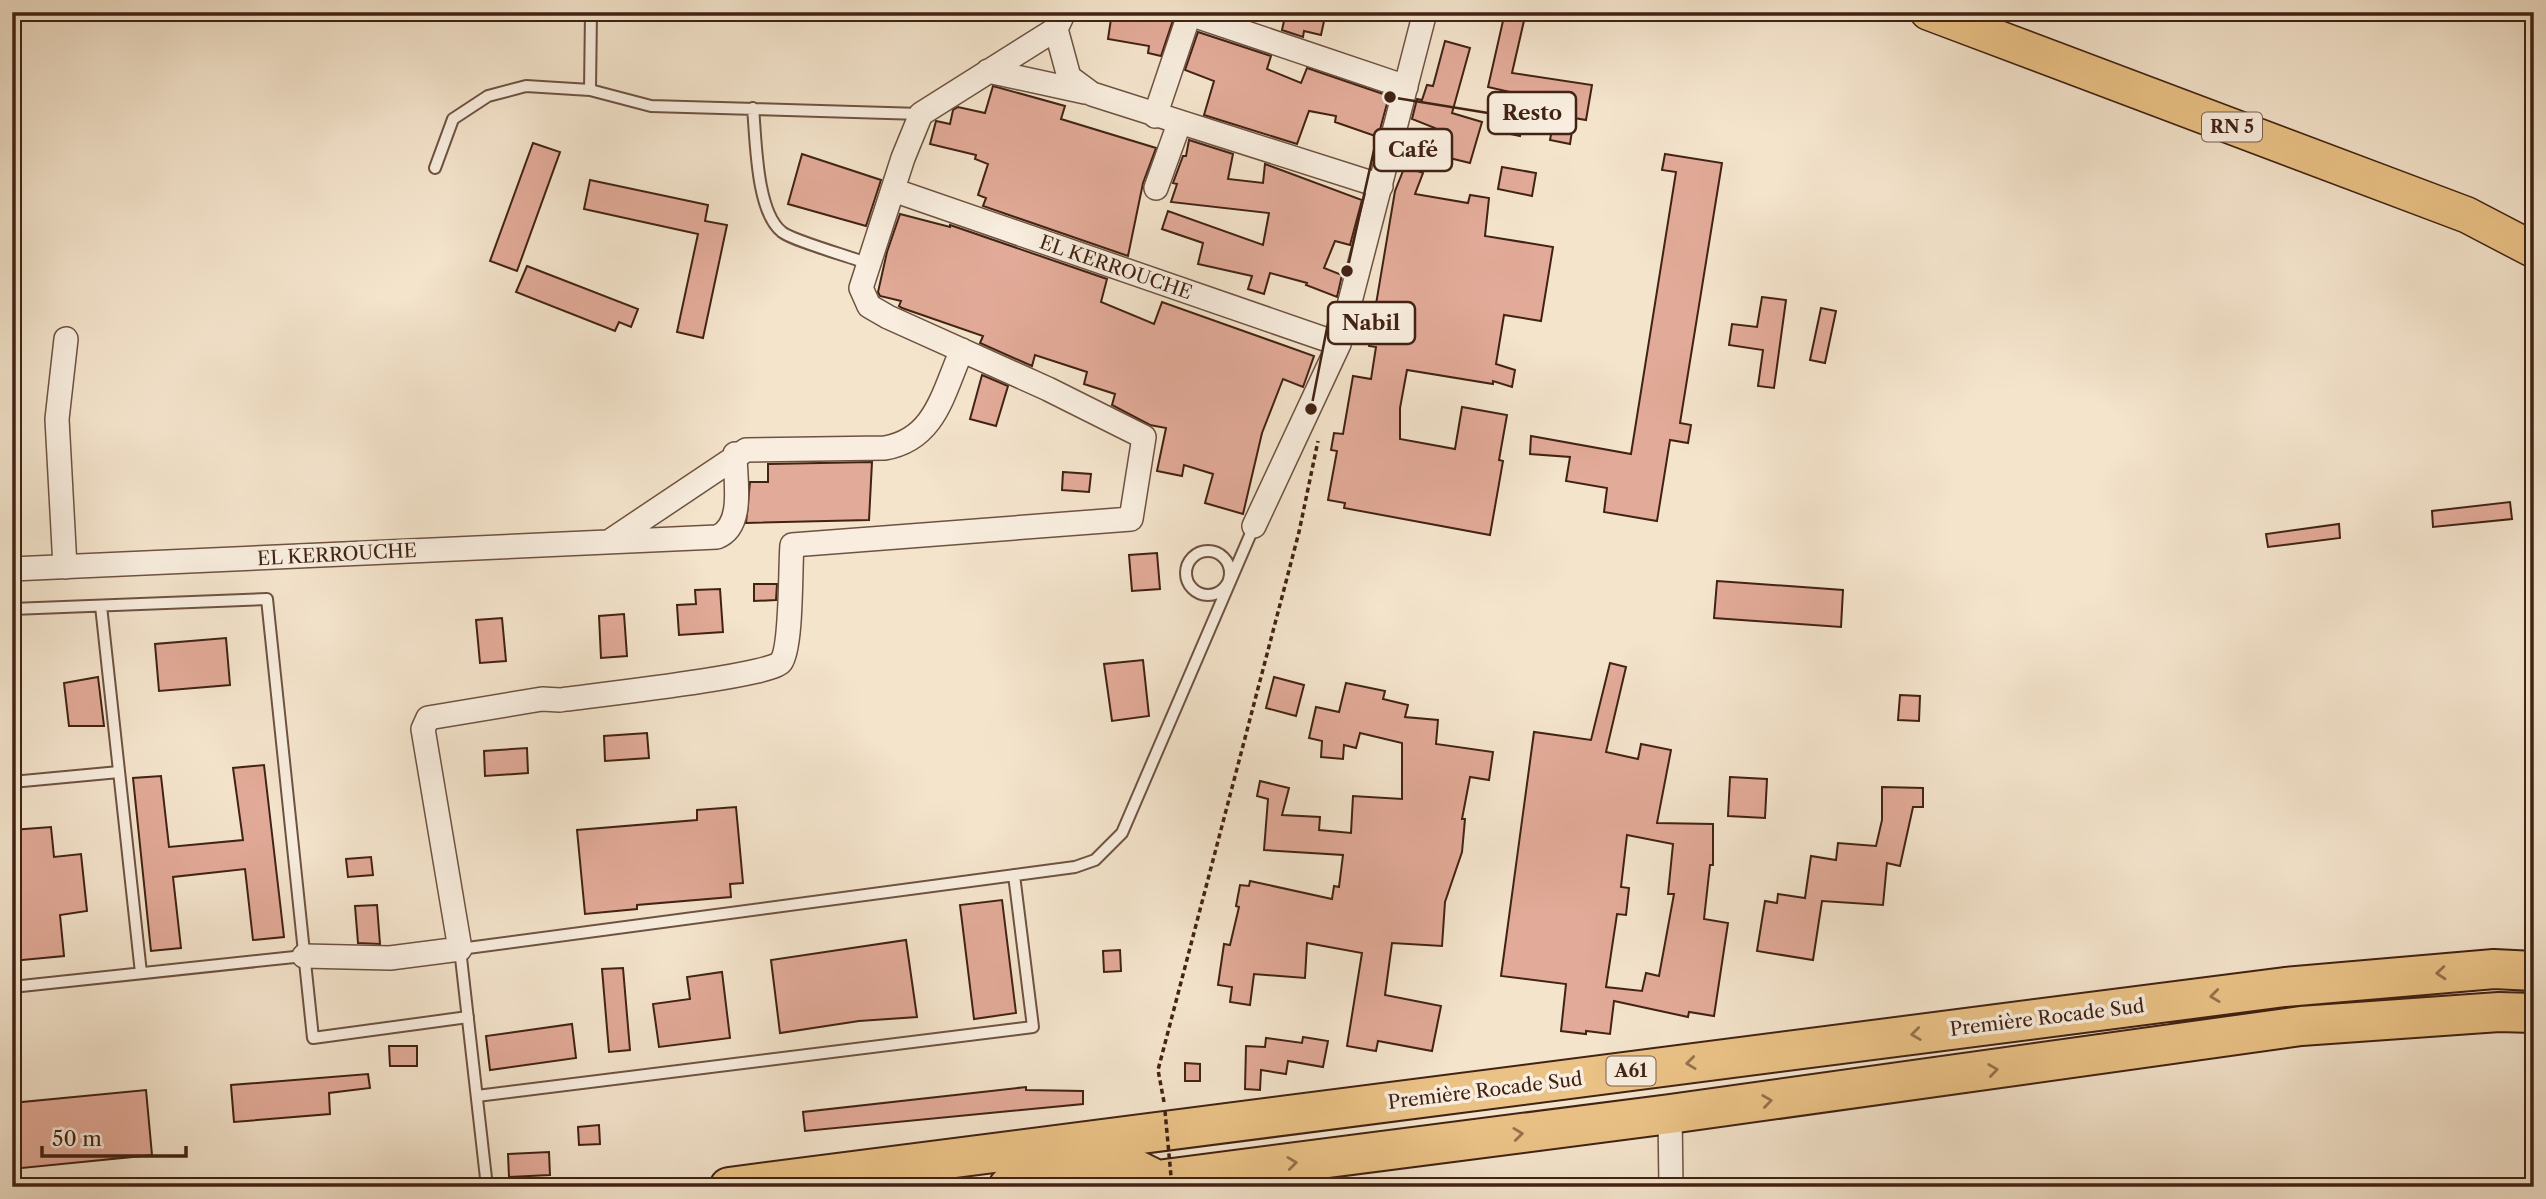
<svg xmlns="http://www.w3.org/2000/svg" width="2546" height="1199" font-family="'Libre Caslon Text',serif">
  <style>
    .building { fill: #e2aa98; stroke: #412213; stroke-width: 2; fill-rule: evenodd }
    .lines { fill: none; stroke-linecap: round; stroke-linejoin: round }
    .lane-casing { stroke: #6e5241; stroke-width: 14 }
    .street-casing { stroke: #6e5241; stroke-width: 26 }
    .primary-casing { stroke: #412213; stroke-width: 38 }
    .highway-casing { stroke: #412213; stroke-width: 42 }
    .path { stroke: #412213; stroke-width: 3.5; stroke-dasharray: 5 3.5; stroke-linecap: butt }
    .lane { stroke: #f8edde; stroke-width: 10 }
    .street { stroke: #f8edde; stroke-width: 23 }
    .primary { stroke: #eac286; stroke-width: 35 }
    .highway { stroke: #eac286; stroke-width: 38 }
    .path-bridge { stroke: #412213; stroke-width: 3.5; stroke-dasharray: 5 3.5; stroke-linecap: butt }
    .oneway { stroke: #96724c }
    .labels { text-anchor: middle; stroke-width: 7; stroke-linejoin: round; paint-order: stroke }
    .shield { fill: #f8edde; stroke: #785f50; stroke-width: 2 }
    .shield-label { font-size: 18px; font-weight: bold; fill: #412213 }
    .street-label { font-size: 19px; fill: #412213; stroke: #f8edde }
    .leader { fill: none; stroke: #412213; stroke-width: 2.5 }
    .callout-dot { fill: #412213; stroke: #f8edde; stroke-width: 2.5 }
    .callout { fill: #f8edde; stroke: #412213; stroke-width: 2.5 }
    .callout-label { font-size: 21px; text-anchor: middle; font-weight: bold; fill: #412213 }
  </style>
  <rect width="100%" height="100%" fill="#f4e4cc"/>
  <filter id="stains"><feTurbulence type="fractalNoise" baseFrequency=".00286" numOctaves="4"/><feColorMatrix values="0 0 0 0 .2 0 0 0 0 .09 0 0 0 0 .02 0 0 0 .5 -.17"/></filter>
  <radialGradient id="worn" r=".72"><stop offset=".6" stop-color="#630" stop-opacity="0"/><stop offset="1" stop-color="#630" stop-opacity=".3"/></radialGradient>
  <!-- building -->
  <path class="building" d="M 1112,12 L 1175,14 L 1161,56 L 1148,53 L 1149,46 L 1108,39 Z
    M 1286,12 L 1326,12 L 1321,35 L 1304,31 L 1303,37 L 1282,30 Z
    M 1505,12 L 1526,12 L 1512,73 L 1592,85 L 1586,120 L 1574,118 L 1570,144 L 1550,140 L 1553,124 L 1523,117 L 1520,136 L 1501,132 L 1510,92 L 1488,87 Z
    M 1198,32 L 1271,56 L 1267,69 L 1301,83 L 1307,68 L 1389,96 L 1378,137 L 1335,122 L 1336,116 L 1309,111 L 1297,144 L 1204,115 L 1214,81 L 1185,70 Z
    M 1445,41 L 1470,48 L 1452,113 L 1482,122 L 1470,163 L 1429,153 L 1435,128 L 1412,119 L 1417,99 L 1422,100 L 1427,85 L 1433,86 Z
    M 993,86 L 1065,106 L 1061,119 L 1156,148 L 1143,183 L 1128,256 L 983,206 L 986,198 L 978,195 L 988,164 L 975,159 L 976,155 L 930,144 L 936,121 L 950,124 L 953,110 L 958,107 L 985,113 Z
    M 1189,140 L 1233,154 L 1228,179 L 1263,183 L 1265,164 L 1362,200 L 1350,245 L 1335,241 L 1324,268 L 1342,275 L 1337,297 L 1306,285 L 1307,283 L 1270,273 L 1264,294 L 1248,289 L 1252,276 L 1198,264 L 1203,243 L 1162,229 L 1168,211 L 1263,245 L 1269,213 L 1171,202 L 1177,184 L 1173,183 L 1183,156 L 1186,156 Z
    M 533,143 L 560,152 L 517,271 L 490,261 Z
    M 802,154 L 881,180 L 866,226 L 788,204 Z
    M 1665,154 L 1722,163 L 1680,423 L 1691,425 L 1688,443 L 1670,440 L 1657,521 L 1604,512 L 1607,488 L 1566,481 L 1570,457 L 1530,454 L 1531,436 L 1631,454 L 1676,172 L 1662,170 Z
    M 1405,166 L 1423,173 L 1415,194 L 1468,203 L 1470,195 L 1489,198 L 1485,236 L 1553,247 L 1541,321 L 1504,315 L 1496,364 L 1515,370 L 1512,387 L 1493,381 L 1493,384 L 1407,370 L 1400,408 L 1400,439 L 1455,449 L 1462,407 L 1507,415 L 1499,460 L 1503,461 L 1490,535 L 1344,508 L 1345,503 L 1328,500 L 1337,451 L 1331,450 L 1334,433 L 1343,434 L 1353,376 L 1371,379 L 1376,347 L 1369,346 L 1395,191 Z
    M 1502,167 L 1536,173 L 1532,196 L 1498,189 Z
    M 590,180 L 708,205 L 705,221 L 727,225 L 703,338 L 677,332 L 698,234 L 584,209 Z
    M 900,214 L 950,227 L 950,225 L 1107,279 L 1101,302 L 1154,324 L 1162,302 L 1314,356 L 1303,387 L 1283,379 L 1262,433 L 1243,514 L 1205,503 L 1213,474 L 1184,465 L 1182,476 L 1157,471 L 1166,428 L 1150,425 L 1112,405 L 1115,394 L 1084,384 L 1087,372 L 1035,355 L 1032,366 L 980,343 L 983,336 L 902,308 L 899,306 L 901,301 L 880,296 L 878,292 L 887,252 Z
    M 527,266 L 638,309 L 631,327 L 619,322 L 615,331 L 516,292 Z
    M 1762,297 L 1786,300 L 1774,388 L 1758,386 L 1763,350 L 1729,345 L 1732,324 L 1757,327 Z
    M 1821,308 L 1836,311 L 1825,363 L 1810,360 Z
    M 982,375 L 1008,386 L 996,426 L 970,419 Z
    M 872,462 L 869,520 L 746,523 L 750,482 L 768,482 L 768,464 Z
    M 1063,472 L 1091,474 L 1089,492 L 1062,490 Z
    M 2510,502 L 2512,519 L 2433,527 L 2432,511 Z
    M 2339,524 L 2340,538 L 2268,547 L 2266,534 Z
    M 1157,553 L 1160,589 L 1132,591 L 1129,555 Z
    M 1717,581 L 1843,590 L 1841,627 L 1714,618 Z
    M 754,584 L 777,584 L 776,600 L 754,601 Z
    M 720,589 L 723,632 L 679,635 L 677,605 L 696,604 L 695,590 Z
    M 624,614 L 627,656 L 601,658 L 599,616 Z
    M 502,618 L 506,661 L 480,663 L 476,620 Z
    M 226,638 L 230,685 L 159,691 L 155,644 Z
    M 1143,660 L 1149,716 L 1112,721 L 1104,664 Z
    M 1610,663 L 1626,667 L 1606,752 L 1638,759 L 1641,744 L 1671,750 L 1657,823 L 1713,824 L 1713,865 L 1710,865 L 1704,919 L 1728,923 L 1714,1016 L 1689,1012 L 1688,1017 L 1614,1001 L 1610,1034 L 1586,1031 L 1586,1034 L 1561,1031 L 1566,984 L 1501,976 L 1534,732 L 1591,740 ZM 1627,835 L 1673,844 L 1668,894 L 1674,894 L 1659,976 L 1646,973 L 1642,991 L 1606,987 L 1617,914 L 1626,915 L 1629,888 L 1621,887 Z
    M 98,677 L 104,726 L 69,726 L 64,683 Z
    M 1274,677 L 1304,685 L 1296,716 L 1266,708 Z
    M 1346,683 L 1385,691 L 1383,699 L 1408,705 L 1405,717 L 1438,720 L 1436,744 L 1493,752 L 1489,780 L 1470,777 L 1462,819 L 1465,819 L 1462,852 L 1445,902 L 1442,946 L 1392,943 L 1385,995 L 1441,1006 L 1432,1051 L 1378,1041 L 1376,1051 L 1347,1046 L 1362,953 L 1307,943 L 1305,978 L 1254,974 L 1250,1005 L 1230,1002 L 1232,987 L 1218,985 L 1224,944 L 1230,945 L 1239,907 L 1236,906 L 1240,885 L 1249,886 L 1250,881 L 1332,899 L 1334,886 L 1339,887 L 1343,855 L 1264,850 L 1268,799 L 1257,796 L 1260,781 L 1289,788 L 1282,815 L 1320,817 L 1319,830 L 1351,833 L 1353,796 L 1402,799 L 1402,743 L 1360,733 L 1356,748 L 1344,745 L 1343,759 L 1321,757 L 1322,741 L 1309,738 L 1316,707 L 1339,712 Z
    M 1900,695 L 1920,696 L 1919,721 L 1898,720 Z
    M 647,733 L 649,758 L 605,761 L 604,736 Z
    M 527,748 L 528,773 L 485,776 L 484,751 Z
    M 264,765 L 284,937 L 253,940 L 245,869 L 173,877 L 181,948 L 151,951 L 133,778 L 161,776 L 169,847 L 243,840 L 233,768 Z
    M 1730,777 L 1767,779 L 1765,818 L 1728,816 Z
    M 1882,787 L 1923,788 L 1923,807 L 1913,807 L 1900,866 L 1887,863 L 1883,905 L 1822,901 L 1813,960 L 1757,951 L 1765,901 L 1777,903 L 1778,894 L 1805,898 L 1811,856 L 1836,860 L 1838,843 L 1876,846 L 1882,820 Z
    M 736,807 L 743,883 L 730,884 L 731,897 L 637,905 L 637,909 L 585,914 L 577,830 L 697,820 L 697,810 Z
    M 51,827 L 54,857 L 81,854 L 87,911 L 60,915 L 64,956 L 12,961 L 12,830 Z
    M 371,857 L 373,875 L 348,877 L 346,859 Z
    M 1002,900 L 1016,1013 L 974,1019 L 960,905 Z
    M 377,905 L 380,944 L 358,943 L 355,906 Z
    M 906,940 L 917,1017 L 859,1021 L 780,1033 L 771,960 Z
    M 1120,950 L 1121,971 L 1104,972 L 1103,951 Z
    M 623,968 L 630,1050 L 609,1052 L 602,969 Z
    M 722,972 L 730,1038 L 659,1047 L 653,1004 L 690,999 L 687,977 Z
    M 572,1024 L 576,1058 L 490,1070 L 486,1036 Z
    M 1303,1037 L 1328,1041 L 1323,1067 L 1288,1061 L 1286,1074 L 1261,1070 L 1260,1090 L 1245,1089 L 1246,1046 L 1265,1047 L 1266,1038 L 1302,1043 Z
    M 389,1046 L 417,1046 L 417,1066 L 390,1066 Z
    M 1185,1063 L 1200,1064 L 1200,1081 L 1185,1081 Z
    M 368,1074 L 370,1088 L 329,1093 L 330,1114 L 234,1122 L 231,1085 Z
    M 1026,1087 L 1026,1090 L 1083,1091 L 1083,1104 L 805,1131 L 803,1112 Z
    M 146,1090 L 152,1155 L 12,1169 L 12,1103 Z
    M 599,1125 L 600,1144 L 579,1145 L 578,1127 Z
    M 549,1152 L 550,1175 L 509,1177 L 508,1154 Z"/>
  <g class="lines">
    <defs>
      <path id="lane" d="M 590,90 L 591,12
        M 753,108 C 756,139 756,212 782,232 C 793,241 852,257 869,264
        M 435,168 L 453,119 L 488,96 L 526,86 L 590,90 L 651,106 L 921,114
        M1186 573a22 22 0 1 1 44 0a22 22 0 1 1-44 0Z
        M 101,606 L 141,973
        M 12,609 L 267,599 L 313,1038 L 468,1017
        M 12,782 L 119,772
        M 12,987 L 304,956
        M 477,1096 L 1033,1027 L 1014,875
        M 487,1187 L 460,949 L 1075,867 L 1095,860 L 1122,833 L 1254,526"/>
      <path id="street" d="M 1190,14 L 1406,87
        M 1056,29 L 1069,77 L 1092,94 L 1381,186
        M 988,71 L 1085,92
        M 1155,116 L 1190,12
        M 1156,188 L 1179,124
        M 893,190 L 1339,344
        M 1254,526 L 1339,344 L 1425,12
        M 610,541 L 746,450 L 885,448 C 936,439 943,392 962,350
        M 65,567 L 57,419 L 66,339
        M 12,569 L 717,537 C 745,526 735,480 735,454
        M 304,956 L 390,958 L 460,949 L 423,729 L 428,718 L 542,699 L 560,700 C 588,696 772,676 781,662 C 792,647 790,568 792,545 L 1131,519 L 1144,437 L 1048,389 L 888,317 L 869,306 L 861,288 L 903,158 L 921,114 L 1056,29 L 1064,12
        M 1670,1114 L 1671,1187"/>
      <path id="primary" d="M 1928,12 L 2467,215 L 2534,250"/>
      <path id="highway" d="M 729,1187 L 2285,987 L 2494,969 L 2534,971
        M 1008,1187 L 1137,1170 L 1157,1180 L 1670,1114 L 2301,1026 L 2499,1012 L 2534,1013"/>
    </defs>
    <!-- lane casing -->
    <use href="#lane" class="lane-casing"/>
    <!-- street casing -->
    <use href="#street" class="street-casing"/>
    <!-- primary casing -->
    <use href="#primary" class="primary-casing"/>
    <!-- highway casing -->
    <use href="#highway" class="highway-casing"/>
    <!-- path -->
    <path class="path" d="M 1164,1102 L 1158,1070 L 1299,532 L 1318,441"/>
    <!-- lane -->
    <use href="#lane" class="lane"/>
    <!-- street -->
    <use href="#street" class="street"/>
    <!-- primary -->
    <use href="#primary" class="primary"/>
    <!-- highway -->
    <use href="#highway" class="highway"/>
    <!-- path-bridge -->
    <path class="path-bridge" d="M 1165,1111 L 1172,1187"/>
  </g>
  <!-- one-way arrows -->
  <defs><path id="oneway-chevron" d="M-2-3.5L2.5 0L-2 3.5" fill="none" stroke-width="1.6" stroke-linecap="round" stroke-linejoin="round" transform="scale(1.75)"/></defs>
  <g class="oneway">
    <use href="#oneway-chevron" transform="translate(2441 973) rotate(175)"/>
    <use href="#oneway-chevron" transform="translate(2215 996) rotate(173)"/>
    <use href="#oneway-chevron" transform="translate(1916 1034) rotate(173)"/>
    <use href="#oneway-chevron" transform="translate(1691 1063) rotate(173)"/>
    <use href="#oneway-chevron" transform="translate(1993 1070) rotate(-8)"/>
    <use href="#oneway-chevron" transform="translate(1767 1101) rotate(-8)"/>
    <use href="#oneway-chevron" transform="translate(1518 1134) rotate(-7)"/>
    <use href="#oneway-chevron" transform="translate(1292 1163) rotate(-7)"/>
  </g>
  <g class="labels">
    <!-- shield labels -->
    <g class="shield">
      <rect x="2202" y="112.5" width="60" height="29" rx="5"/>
      <rect x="1606.5" y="1056.5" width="49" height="29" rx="5"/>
    </g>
    <g class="shield-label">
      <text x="2232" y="133">RN 5</text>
      <text x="1631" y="1077">A61</text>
    </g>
    <!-- street labels -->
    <g class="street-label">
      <text transform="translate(1116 267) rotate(19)" y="7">EL KERROUCHE</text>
      <text transform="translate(337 554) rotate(-3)" y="7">EL KERROUCHE</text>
      <text transform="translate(2047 1017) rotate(-7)" y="7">Première Rocade Sud</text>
      <text transform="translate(1485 1090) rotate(-7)" y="7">Première Rocade Sud</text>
    </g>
  </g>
  <!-- callouts -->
  <path class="leader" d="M1390 97L1488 113M1347 271L1374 150M1311 409L1328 323"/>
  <g class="callout-dot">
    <circle cx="1390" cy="97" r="7"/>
    <circle cx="1347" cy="271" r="7"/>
    <circle cx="1311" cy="409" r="7"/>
  </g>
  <g class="callout">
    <rect x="1488" y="92" width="88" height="42" rx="7"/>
    <rect x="1374" y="129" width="78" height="42" rx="7"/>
    <rect x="1328" y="302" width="87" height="42" rx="7"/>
  </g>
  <g class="callout-label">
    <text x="1532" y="120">Resto</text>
    <text x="1413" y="157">Café</text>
    <text x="1371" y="330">Nabil</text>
  </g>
  <!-- margin -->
  <rect width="2546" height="1199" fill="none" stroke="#f4e4cc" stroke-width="42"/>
  <rect x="14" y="14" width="2518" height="1171" fill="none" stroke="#412213" stroke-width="3.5"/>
  <rect x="21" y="21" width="2504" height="1157" fill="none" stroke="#412213" stroke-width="2"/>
  <!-- scale -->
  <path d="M42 1146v10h144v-10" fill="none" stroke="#412213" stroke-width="3.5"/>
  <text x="52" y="1146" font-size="21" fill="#412213" stroke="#f8edde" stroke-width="5" paint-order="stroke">50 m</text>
  <rect width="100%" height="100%" filter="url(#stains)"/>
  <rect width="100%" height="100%" fill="url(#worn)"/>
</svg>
